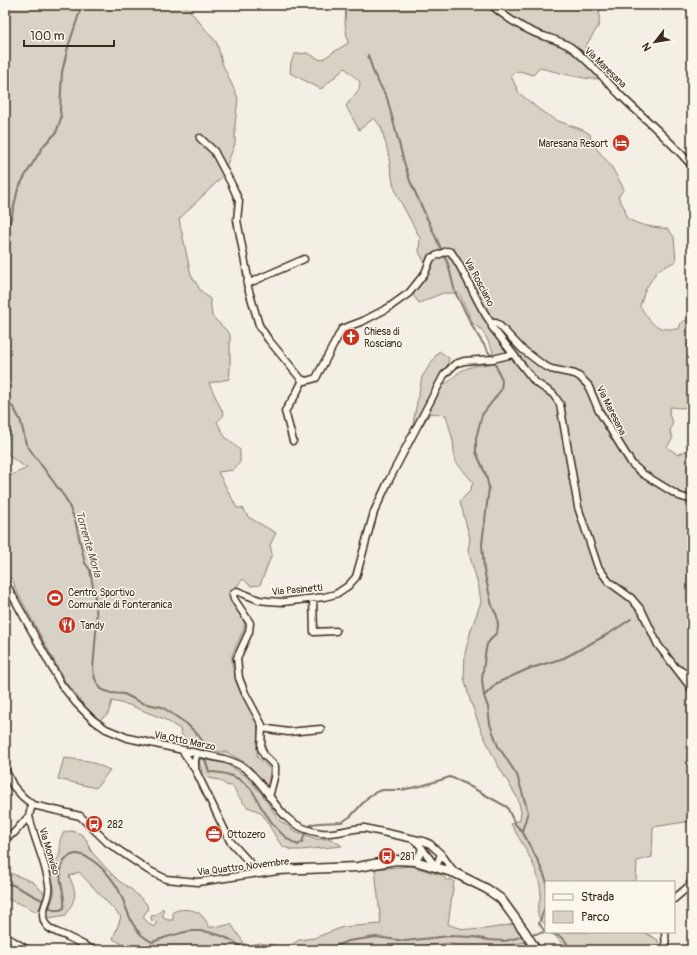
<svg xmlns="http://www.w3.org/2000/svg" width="697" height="955" font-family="Pangolin,sans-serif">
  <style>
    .green { fill: #d8d1c6; stroke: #8a7e72 }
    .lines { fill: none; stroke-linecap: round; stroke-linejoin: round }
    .stream { stroke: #817468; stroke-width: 2 }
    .minor-casing { stroke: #3b2a1e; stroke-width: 9 }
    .tertiary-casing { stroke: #3b2a1e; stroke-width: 11 }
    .minor { stroke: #fbf7ec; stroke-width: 6 }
    .tertiary { stroke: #fbf7ec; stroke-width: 8 }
    .labels { text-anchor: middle; stroke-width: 3; stroke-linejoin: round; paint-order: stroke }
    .street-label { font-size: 10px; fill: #3b2a1e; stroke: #fbf7ec }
    .poi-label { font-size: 10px; fill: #3b2a1e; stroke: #fbf7ec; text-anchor: start }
    .water-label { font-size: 11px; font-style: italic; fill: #645549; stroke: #fbf7ec }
  </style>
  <rect width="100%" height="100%" fill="#f3efe4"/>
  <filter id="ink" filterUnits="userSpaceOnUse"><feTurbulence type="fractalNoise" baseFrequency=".025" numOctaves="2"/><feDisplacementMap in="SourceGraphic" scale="8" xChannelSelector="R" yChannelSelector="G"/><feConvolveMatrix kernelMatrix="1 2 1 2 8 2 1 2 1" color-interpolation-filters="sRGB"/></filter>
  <g filter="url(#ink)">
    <!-- green -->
    <path class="green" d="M 5,5 L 185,5 L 217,43 L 222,63 L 238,98 L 235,125 L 235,144 L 222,177 L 179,219 L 191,275 L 201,291 L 210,299 L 212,316 L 230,334 L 230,369 L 229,379 L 209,383 L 224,415 L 217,422 L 225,437 L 240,450 L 240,462 L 233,470 L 218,472 L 237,508 L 243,508 L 248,517 L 276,533 L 270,545 L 272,554 L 260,585 L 251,586 L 243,579 L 230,594 L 245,624 L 243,631 L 232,655 L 232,666 L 248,706 L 258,721 L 257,757 L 270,769 L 268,791 L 262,780 L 246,763 L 226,752 L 202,752 L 194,746 L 181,734 L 180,729 L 164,719 L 129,705 L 112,701 L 108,714 L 100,720 L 86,709 L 69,685 L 67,685 L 15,588 L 13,579 L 6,576 L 5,510 L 7,505 L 5,478 L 27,468 C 6,455 2,453 11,428 L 5,417 Z
      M 346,5 L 600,5 L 599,25 L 585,47 L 603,70 L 601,78 C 590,82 554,71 540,68 L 533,75 L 519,71 L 513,73 L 511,76 L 519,93 L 541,111 L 558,121 L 583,130 L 590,134 L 591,142 L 611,166 L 624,189 L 618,197 L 625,209 L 626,217 C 636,226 654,227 668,229 L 674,237 L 676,261 L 657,271 L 645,290 L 640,306 C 653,326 655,330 679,329 L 681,323 L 690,318 L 692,312 L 692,406 L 681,408 L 670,407 L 669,415 L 673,422 L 670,431 L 673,438 L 667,447 L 678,455 L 690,448 L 692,451 L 692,821 L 653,827 L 652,857 L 637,861 L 636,882 L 546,882 L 546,925 C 529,913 544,902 540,886 C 536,863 522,844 511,824 L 520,820 L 521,812 L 518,799 L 496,762 L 481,730 L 469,697 L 464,677 L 465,653 L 471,630 L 481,602 L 479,588 L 468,550 L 470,539 L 460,501 L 470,491 L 473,482 L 455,461 L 453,441 L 446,415 L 430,413 L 421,428 L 413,423 L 422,377 L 439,351 L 449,358 L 443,385 C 451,381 451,379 457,374 C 467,366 479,365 490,364 L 493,351 L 487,339 L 481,329 L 473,324 L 459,293 L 443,293 L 419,303 L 413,295 L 429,268 L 425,263 L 419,252 L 420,238 L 397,195 L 393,183 L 388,152 L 381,127 L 374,118 L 359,130 L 346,106 L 359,89 L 360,82 L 345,68 L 321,89 L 290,73 L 291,62 L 295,54 L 307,53 L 321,60 L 348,43 L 345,23 Z
      M 64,758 L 89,761 L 110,770 L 96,788 L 58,779 Z
      M 199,759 L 225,763 L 246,776 L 262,794 L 279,820 L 295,831 L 317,839 L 331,839 L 342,846 L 301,850 L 293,850 L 284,847 L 279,842 L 263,815 L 256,810 L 247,807 L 238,796 L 233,786 C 224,786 225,783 219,780 C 216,779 212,779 209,778 C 203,775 199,766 199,759 Z
      M 72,831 L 81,834 L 86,839 L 91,851 L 106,868 L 119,881 L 131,889 L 146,903 L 148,909 L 143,917 L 148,923 L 154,927 L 157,922 L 152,921 L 151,918 L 152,915 L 155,916 L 163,908 L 163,918 L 168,920 L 173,920 L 173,912 C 180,908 192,909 199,913 C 203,916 207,922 209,927 L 218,927 L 231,924 L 246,946 L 260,943 L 279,946 L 291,945 L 299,940 L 314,938 L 343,927 L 381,924 L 375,869 L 411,866 L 444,876 L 445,879 L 448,881 L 450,879 L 454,881 L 448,924 C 468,934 493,928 514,924 L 525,942 L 508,945 L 460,949 L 452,943 L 450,943 L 397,948 L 396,950 L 220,950 L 216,947 L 193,946 L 181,950 L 132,949 L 113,939 L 121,917 L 79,872 L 69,876 C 78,895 76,897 66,915 L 49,918 C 47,908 52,904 54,895 C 55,886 52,878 47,870 C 52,865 60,859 60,851 C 61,841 57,844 64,832 Z
      M 5,871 L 33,882 L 45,894 L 40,907 L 36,912 C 26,905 16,903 5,898 Z
      M 551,932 L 644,932 L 658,940 L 659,950 L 566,950 L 564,945 Z"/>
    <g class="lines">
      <!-- stream -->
      <path class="stream" d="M 368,55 L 374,74 L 387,98 L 404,162 L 410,181 L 448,264 L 455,292 L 475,331 L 493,359 L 502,380 L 501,390 L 482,415 L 476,438 L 476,452 L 486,475 L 489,488 L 482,544 L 484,570 L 492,606 L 497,616 L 498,625 L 497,632 L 487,644 L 485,655 L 482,680 L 484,696
        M 5,229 L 11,219 L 18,189 L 25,176 L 44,145 L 56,133 L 61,118 L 60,110 L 62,72 L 68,47 L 80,11
        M 5,401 L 14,408 L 21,422 L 26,444 L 66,499 L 75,520 L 85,563 L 90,570 L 95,598 L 97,620 L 93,669 L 95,679 L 101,689 L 111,693 L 124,694 L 142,703 L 162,707 L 187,724 L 198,735 L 205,744 L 204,756 L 209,772 C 224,772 240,777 251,789 C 254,793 257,799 260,805 C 270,820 280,837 298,845 L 302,842 L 307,829 L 312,824 L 319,823 L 342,822 L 351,816 L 369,796 L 376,792 L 383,790 L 401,790 L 421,786 L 450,777 L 460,781 L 507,807 L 515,824 L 522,831 L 538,861 L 547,882
        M 522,831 L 528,812 L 517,775 L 498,746 L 490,724 L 488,707 L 484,696 L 497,683 L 528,669 L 564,658 L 610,633 L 631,619
        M 5,883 L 13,885 L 42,900 L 53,910 L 60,910 L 64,908 C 66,894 57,880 62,866 C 64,859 71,853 78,854 C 95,857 115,880 121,895 C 125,904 128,915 133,924 C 138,933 143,937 152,942 C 182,932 200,924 231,940 C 236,943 241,947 247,950
        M 545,932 L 539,923 L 546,905
        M 547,932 C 559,935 566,938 570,950
        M 530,935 L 545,932
        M 325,950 L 348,941 L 376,937 L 405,941 L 449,936 L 474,937 L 489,940 L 505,941 L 524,936"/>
      <defs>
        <path id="minor" d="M 491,5 C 505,16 518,26 535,33 C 547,38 561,40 572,48 C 590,62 606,81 622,97 C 646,120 671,141 692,166
          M 200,138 L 214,151 L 232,185 L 239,201 L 237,220 L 248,278 L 247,284 L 259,325 L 268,339 L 301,379 L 306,381 L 316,378 L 342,329 L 363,321 L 388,308 L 409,293 L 425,273 L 431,258 L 447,251 L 451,252 C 467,274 475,301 491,323 L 492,327 L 535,382 L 553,394 L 560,404 L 578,507 L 598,567 L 609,582 L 631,598 L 642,611 L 658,645 L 692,689
          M 247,284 L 304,259
          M 491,323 L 496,323 L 499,325 L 522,349 L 543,365 L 551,369 L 575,374 L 580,377 L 588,385 L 599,411 L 632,464 L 643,474 L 679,496 L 692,500
          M 293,441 L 285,411 L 295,396 L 303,380
          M 5,582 L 61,684 L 76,703 L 93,720 L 106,729 L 128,738 L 224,759 C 231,761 239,764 246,769 C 276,794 276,826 321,833 C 336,835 350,828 364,828 L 423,841 L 430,844 L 441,854 L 455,873
          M 313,599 L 314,632 L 336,631
          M 678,669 L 692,677
          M 262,728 L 288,732 L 321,729
          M 5,769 L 13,786 L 23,797 L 33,805 L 80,816 L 108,843 L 148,870 L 166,879 L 198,882 L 259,873 L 230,841 L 195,769 L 182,750
          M 195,769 L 195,760 L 197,753
          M 269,797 L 275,774 L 275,766 L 264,755 L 261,748 L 262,725 L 245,693 L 239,678 L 237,658 L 249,632 L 250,623 L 234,599 L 233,594 L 237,591 L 259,600 L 268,601 L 283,602 L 324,597 L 336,594 L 348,586 L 356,577 L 374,512 L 389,480 L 444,375 L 455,364 L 464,361 L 493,359 L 513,354
          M 33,805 L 31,808 L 29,816 C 34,839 46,863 49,885 C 52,898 38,911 45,923 C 49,931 60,933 68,937 C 77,941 85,946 93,950
          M 5,838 L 14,833 L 29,816
          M 414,840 L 418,843 L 436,867 L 441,854
          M 415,861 L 420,854 L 422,848
          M 674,899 L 689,886 L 692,880
          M 665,932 L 666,950
          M 5,936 L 28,950"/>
        <path id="tertiary" d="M 259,873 L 277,870 L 358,867 L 396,860 L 415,861 L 455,873 L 487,889 L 501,899 L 525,932 L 536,950"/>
      </defs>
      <!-- minor casing -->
      <use href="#minor" class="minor-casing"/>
      <!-- tertiary casing -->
      <use href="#tertiary" class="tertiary-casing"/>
      <!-- minor -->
      <use href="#minor" class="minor"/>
      <!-- tertiary -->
      <use href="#tertiary" class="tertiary"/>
    </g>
  </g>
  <!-- icons -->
  <defs>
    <symbol id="hotel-disc" viewBox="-11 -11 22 22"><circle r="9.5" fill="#c8321e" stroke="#fbf7ec"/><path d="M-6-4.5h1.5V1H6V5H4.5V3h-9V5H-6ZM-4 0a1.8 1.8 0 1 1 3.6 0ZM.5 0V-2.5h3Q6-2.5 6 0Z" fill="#fff"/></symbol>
    <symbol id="church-disc" viewBox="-11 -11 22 22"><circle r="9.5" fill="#c8321e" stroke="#fbf7ec"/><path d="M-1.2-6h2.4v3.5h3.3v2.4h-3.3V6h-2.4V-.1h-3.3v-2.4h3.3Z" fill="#fff"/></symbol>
    <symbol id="stadium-disc" viewBox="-11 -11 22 22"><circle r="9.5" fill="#c8321e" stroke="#fbf7ec"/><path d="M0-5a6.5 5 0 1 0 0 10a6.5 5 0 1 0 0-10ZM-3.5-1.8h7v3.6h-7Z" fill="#fff"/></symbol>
    <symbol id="restaurant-disc" viewBox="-11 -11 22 22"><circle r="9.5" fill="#c8321e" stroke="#fbf7ec"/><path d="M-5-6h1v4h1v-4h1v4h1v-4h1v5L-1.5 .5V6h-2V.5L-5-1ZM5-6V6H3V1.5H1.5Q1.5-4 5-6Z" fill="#fff"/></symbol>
    <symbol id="bus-disc" viewBox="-11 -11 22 22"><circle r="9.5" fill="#c8321e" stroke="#fbf7ec"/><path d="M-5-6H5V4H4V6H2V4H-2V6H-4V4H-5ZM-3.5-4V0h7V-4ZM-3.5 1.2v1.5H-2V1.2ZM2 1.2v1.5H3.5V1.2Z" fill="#fff"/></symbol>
    <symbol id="office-disc" viewBox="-11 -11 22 22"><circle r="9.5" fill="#c8321e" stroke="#fbf7ec"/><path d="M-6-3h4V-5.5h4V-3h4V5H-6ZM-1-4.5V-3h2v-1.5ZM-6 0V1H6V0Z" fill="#fff"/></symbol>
  </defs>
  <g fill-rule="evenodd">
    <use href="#hotel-disc" x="611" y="133" width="20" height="20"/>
    <use href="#church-disc" x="341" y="327" width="20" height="20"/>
    <use href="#stadium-disc" x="45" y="588" width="20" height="20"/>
    <use href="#restaurant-disc" x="57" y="615" width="20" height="20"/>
    <use href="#bus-disc" x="84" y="814" width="20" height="20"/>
    <use href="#office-disc" x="204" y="824" width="20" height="20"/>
    <use href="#bus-disc" x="377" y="846" width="20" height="20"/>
  </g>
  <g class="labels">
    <!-- street labels -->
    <g class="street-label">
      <text transform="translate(606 67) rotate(44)" y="4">Via Maresana</text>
      <text transform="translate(480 282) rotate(62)" y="4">Via Rosciano</text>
      <text transform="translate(612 410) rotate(63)" y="4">Via Maresana</text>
      <text transform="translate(297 589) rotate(-5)" y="4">Via Pasinetti</text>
      <text transform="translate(185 740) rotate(12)" y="4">Via Otto Marzo</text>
      <text transform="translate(50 851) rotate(73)" y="4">Via Monviso</text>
      <text transform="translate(243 866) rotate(-7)" y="4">Via Quattro Novembre</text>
    </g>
    <!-- poi labels -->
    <g class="poi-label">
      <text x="608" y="147" text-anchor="end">Maresana Resort</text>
      <text x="364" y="335">Chiesa di<tspan x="364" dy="12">Rosciano</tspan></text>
      <text x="68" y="596">Centro Sportivo<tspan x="68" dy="12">Comunale di Ponteranica</tspan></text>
      <text x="80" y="629">Tandy</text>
      <text x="107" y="828">282</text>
      <text x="227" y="838">Ottozero</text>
      <text x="400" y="860">281</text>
    </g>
    <!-- water labels -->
    <g class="water-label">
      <text transform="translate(89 544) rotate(74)" y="4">Torrente Morla</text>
    </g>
  </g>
  <!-- margin -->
  <rect width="697" height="955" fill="none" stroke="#fbf7ec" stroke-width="20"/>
  <rect x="10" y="10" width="677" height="935" fill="none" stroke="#3b2a1e" stroke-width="1.5" filter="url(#ink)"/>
  <!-- legend -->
  <rect x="545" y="881" width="130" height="52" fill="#fbf7ec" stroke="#aea59a"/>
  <rect x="553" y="894" width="20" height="6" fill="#fbf7ec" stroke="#aea59a"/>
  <text x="581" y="901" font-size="12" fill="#3b2a1e">Strada</text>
  <rect x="553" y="911" width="20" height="12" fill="#d8d1c6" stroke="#aea59a"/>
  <text x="581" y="921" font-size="12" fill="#3b2a1e">Parco</text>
  <!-- north arrow -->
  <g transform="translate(655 42) rotate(239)" stroke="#fbf7ec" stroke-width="3" paint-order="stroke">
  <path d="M0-3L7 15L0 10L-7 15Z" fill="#3b2a1e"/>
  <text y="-6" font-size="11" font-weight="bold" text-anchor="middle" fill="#3b2a1e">N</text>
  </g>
  <!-- scale -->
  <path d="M24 40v6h90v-6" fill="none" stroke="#3b2a1e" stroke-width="2"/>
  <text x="30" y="40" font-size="12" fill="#3b2a1e" stroke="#fbf7ec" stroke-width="3" paint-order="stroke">100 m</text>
</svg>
